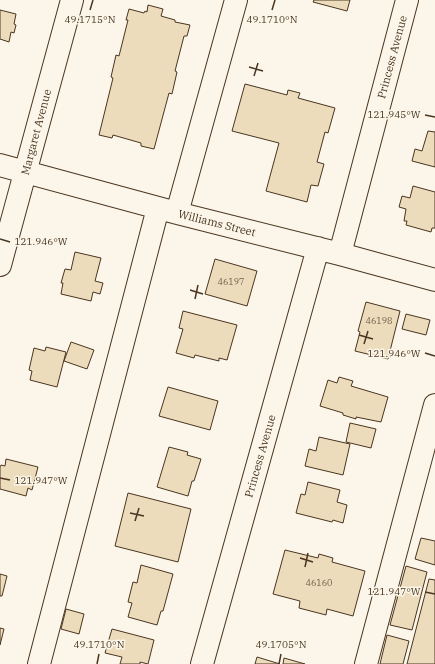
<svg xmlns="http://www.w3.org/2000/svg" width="435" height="664" font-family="'IBM Plex Serif',serif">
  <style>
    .building { fill: #ecdcbc; stroke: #4a3520 }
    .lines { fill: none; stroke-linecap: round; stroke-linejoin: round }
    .minor-casing { stroke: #4a3520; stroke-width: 24 }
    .minor { stroke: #fbf6e9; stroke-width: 22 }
    .ticks { fill: none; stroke: #4a3520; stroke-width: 1.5 }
    .labels { text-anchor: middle; stroke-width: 3; stroke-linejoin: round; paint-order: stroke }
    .number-label { font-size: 9px; fill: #725f47 }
    .street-label { font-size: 11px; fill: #4a3520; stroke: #fbf6e9 }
    .ticks-label { font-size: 10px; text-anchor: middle; fill: #4a3520; stroke: #fbf6e9; stroke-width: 3; stroke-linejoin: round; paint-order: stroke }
  </style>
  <rect width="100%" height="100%" fill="#fbf6e9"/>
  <!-- building -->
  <path class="building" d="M 314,0 L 350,0 L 347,11 L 313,2 Z
    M 148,5 L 163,9 L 161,16 L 175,20 L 175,22 L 190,25 L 187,36 L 184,36 L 175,71 L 177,72 L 172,94 L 169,93 L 154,149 L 141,146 L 141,143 L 113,135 L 112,138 L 99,135 L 113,78 L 111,77 L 116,55 L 119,56 L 128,20 L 126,20 L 129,9 L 144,13 L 145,11 L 147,12 Z
    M 0,10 L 16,14 L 14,24 L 16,25 L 14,33 L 11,32 L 9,42 L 0,39 Z
    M 245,84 L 287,95 L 288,90 L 300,93 L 298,98 L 335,108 L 328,133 L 325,132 L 317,162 L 324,164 L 318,186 L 311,185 L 307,202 L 266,191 L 279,143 L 232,131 Z
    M 428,131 L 435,132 L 435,167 L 412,161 L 415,149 L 422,151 Z
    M 413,186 L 435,192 L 435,228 L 432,228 L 431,232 L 406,225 L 407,221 L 404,221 L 406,209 L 399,207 L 402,196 L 410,198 Z
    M 75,252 L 101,258 L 95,281 L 103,283 L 100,294 L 93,292 L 91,301 L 61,294 L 63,283 L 61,283 L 65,269 L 71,270 Z
    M 215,259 L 257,271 L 247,306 L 205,294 Z
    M 366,302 L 400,311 L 388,359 L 355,351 L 360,332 L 358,331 Z
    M 183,311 L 237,325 L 227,360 L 219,358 L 219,361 L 195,355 L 194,358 L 176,353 L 183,329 L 179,328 Z
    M 406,314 L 430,320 L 426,335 L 402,329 Z
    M 71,342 L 94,350 L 87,369 L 64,361 Z
    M 46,347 L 66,352 L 57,387 L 30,380 L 32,371 L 29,370 L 34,348 L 45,351 Z
    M 339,377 L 353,381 L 351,386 L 388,397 L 381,422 L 356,417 L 356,419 L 343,415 L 343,413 L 320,406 L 328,380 L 337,383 Z
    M 168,387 L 218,401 L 210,430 L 159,416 Z
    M 350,423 L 376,429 L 371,448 L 346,442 Z
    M 319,437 L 350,444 L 343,475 L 305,466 L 309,449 L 316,451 Z
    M 169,447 L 188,452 L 187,455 L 201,459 L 194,481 L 192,481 L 188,496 L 157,487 Z
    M 6,459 L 38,467 L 32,490 L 28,488 L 26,496 L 0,489 L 0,467 L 1,465 L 5,466 Z
    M 308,482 L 340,490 L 337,502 L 347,505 L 343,523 L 333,520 L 332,522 L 296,513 L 301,494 L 305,495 Z
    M 128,493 L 191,509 L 178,562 L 115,546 Z
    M 421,538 L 435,541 L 435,565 L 415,559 Z
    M 285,550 L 318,558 L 319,554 L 333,558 L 332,562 L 365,571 L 353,616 L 327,609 L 326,615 L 299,608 L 300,601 L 273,594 Z
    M 141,565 L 173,574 L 163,611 L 161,611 L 157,625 L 128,617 L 132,603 L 128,602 L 133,582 L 137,583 Z
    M 406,566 L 427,572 L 412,630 L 390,625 Z
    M 0,574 L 7,576 L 2,596 L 0,596 Z
    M 429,579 L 435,580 L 435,664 L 407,664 Z
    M 66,609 L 84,614 L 79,634 L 61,629 Z
    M 0,628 L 4,629 L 0,645 Z
    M 112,629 L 154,640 L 148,664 L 140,662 L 140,664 L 120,664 L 122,657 L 105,653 Z
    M 387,635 L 409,641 L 403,664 L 380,664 Z
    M 257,657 L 280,664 L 255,664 Z
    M 284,658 L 305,664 L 283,664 Z"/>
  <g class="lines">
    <defs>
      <path id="minor" d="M 0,165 L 177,213 L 340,254 L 435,280
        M 177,213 L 236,0
        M 340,254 L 407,0
        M 0,265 L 72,0
        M 39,664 L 158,208
        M 202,664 L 318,248
        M 366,664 L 435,405"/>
    </defs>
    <!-- minor casing -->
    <use href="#minor" class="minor-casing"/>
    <!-- minor -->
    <use href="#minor" class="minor"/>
  </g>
  <!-- ticks -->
  <path class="ticks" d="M 90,10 L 93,0M 272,10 L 275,0M 249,67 L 263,71M 254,76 L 258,63M 425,115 L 435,117M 0,239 L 10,242M 190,290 L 203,294M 195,299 L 198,285M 359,335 L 373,339M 364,344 L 368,331M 425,353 L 435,356M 0,478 L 10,480M 130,513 L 144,516M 135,521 L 139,508M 300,558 L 313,562M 305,567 L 308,553M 425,592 L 435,594M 97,664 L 99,654M 279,664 L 281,654"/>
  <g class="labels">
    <!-- number labels -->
    <g class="number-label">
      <text x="231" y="285">46197</text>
      <text x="379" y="324">46198</text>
      <text x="319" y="586">46160</text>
    </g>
    <!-- street labels -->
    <g class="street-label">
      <text transform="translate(392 57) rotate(-75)" y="4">Princess Avenue</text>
      <text transform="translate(36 132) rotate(-75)" y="4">Margaret Avenue</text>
      <text transform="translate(217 223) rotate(14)" y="4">Williams Street</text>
      <text transform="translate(260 456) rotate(-74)" y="4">Princess Avenue</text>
    </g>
  </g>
  <g class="ticks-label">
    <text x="90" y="23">49.1715°N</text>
    <text x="272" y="23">49.1710°N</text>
    <text x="394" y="118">121.945°W</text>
    <text x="41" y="245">121.946°W</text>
    <text x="394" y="357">121.946°W</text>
    <text x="41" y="484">121.947°W</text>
    <text x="394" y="595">121.947°W</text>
    <text x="99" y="648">49.1710°N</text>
    <text x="281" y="648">49.1705°N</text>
  </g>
</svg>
